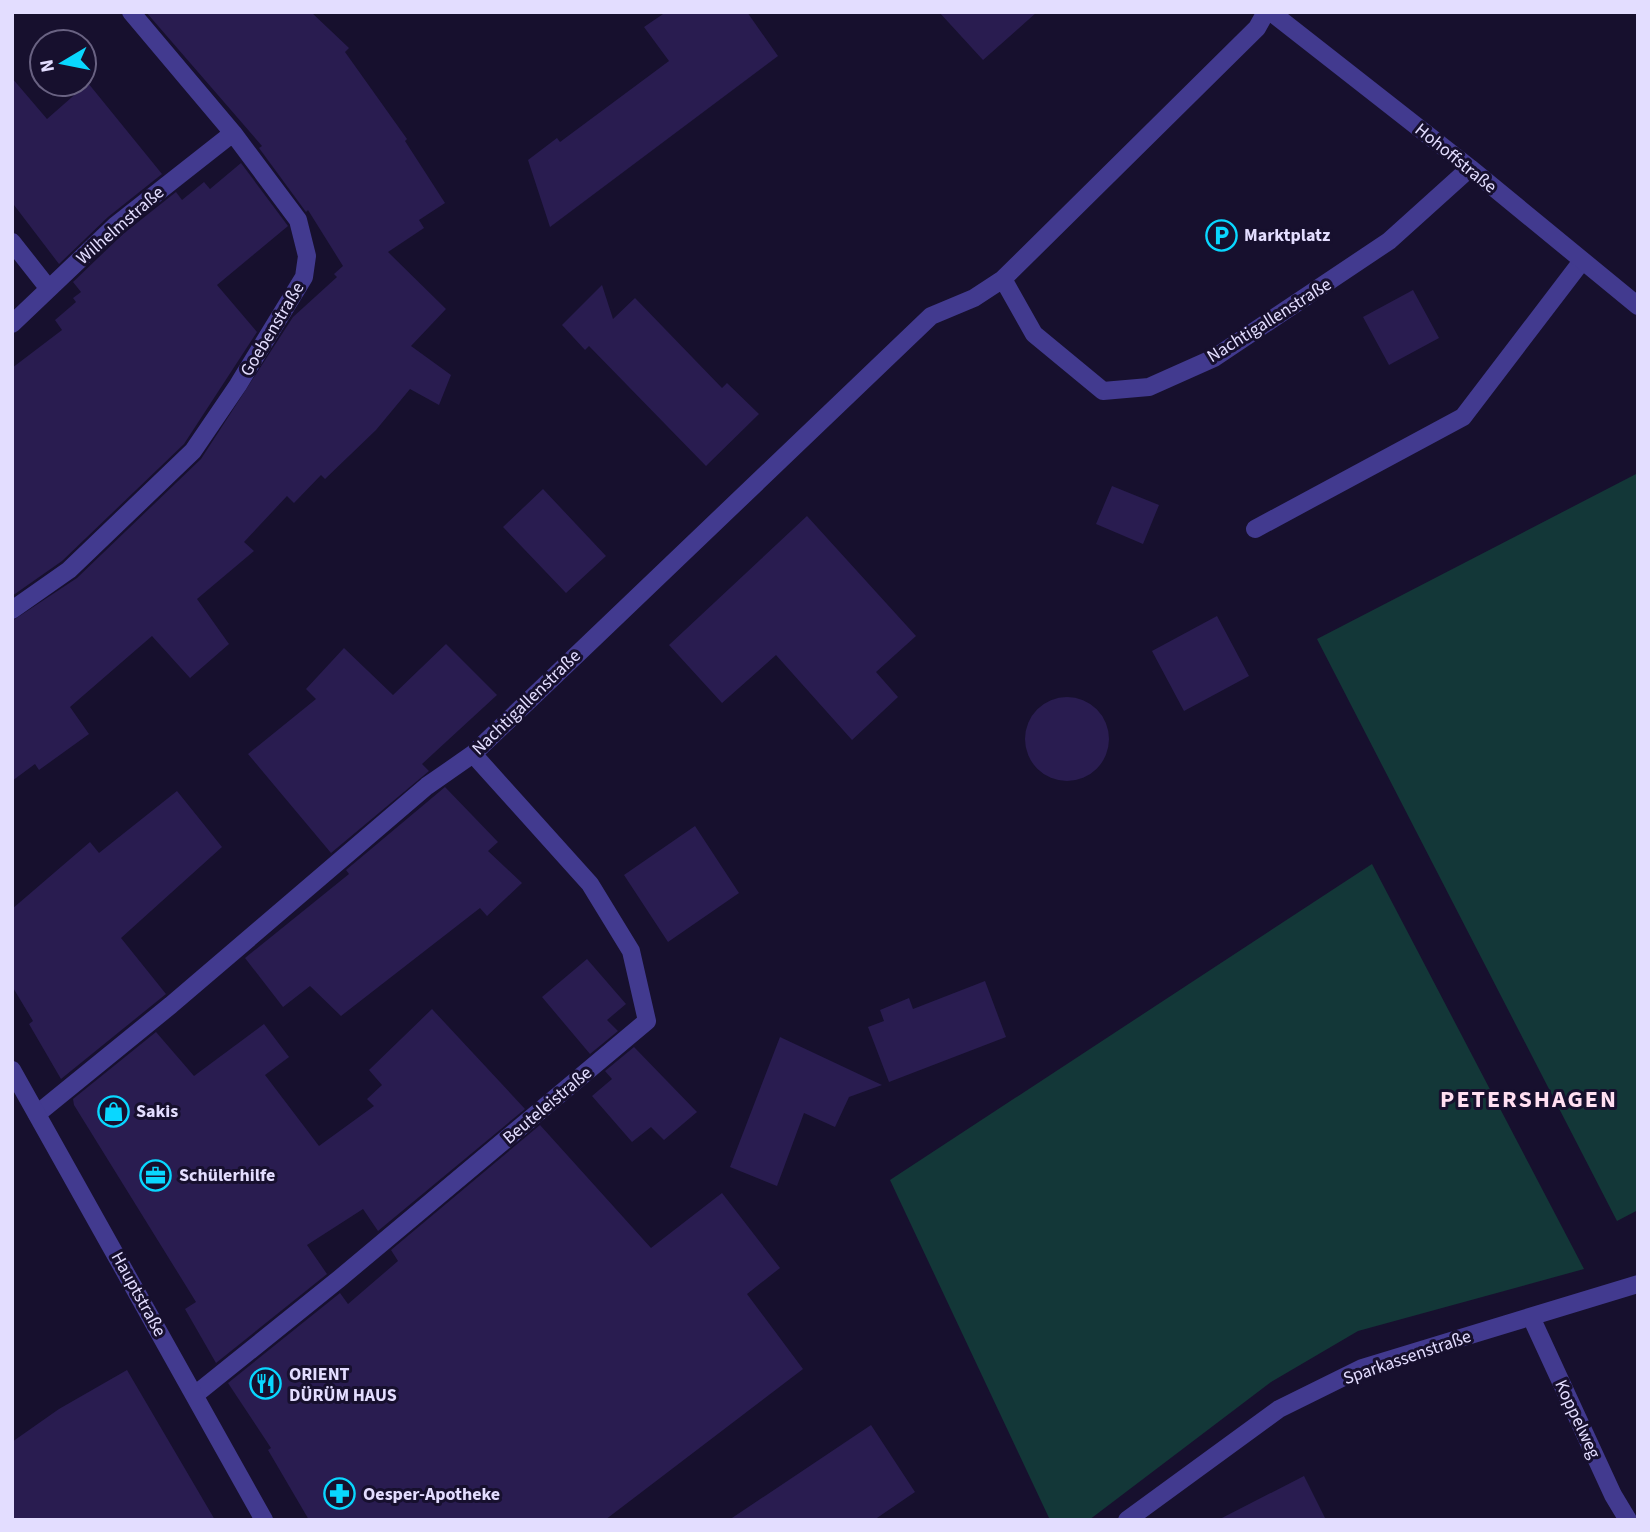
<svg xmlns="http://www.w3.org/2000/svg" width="1650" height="1532" font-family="'Source Sans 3',sans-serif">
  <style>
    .grass { fill: #133738 }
    .building { fill: #291c50 }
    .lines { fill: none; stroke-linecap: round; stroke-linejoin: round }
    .service { stroke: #423a8f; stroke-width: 18 }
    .minor { stroke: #423a8f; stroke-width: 18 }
    .tertiary { stroke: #423a8f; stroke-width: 18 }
    .labels { text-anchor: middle; stroke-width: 6; stroke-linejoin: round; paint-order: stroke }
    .street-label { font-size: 18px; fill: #e3ddff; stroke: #17102e }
    .poi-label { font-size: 18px; font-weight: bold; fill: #e3ddff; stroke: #17102e; text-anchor: start }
    .district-label { font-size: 24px; font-weight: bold; letter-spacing: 2px; fill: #ffdff1; stroke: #17102e }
  </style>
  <rect width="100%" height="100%" fill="#17102e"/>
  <!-- grass -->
  <path class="grass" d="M 1638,473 L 1638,1210 L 1617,1221 L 1317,639 Z
    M 1372,864 L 1584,1269 L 1358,1331 L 1271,1382 L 1089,1520 L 1050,1520 L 890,1180 Z"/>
  <!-- building -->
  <path class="building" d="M 146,12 L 311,12 L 349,48 L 345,52 L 407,139 L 405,141 L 445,203 L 419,220 L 424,228 L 388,252 L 446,309 L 411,346 L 451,375 L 439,405 L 410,389 L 376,430 L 325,479 L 321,475 L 294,503 L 287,496 L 244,542 L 254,551 L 197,599 L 229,644 L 190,678 L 152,636 L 70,707 L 89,734 L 39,770 L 35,764 L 12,781 L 12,621 L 77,578 L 201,459 L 293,317 L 337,277 L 334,274 L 343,266 L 308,210 L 306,212 L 259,148 L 262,146 Z
    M 666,12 L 747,12 L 778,56 L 550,227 L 528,160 L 557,138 L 560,142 L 669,61 L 644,27 Z
    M 939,12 L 1037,12 L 983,60 Z
    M 12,78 L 47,119 L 88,83 L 162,174 L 108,217 L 59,264 L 14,205 Z
    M 241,163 L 288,226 L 217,285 L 257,332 L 184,444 L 62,561 L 12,596 L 12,368 L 62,330 L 55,320 L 76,302 L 73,298 L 81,292 L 73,282 L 123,234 L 176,192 L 182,200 L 204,182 L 210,189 Z
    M 602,285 L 613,319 L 635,298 L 722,388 L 727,383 L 759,414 L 706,466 L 589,346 L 585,350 L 562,325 Z
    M 1413,290 L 1439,338 L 1389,365 L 1363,317 Z
    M 1112,486 L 1159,505 L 1143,544 L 1096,524 Z
    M 543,489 L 606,556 L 566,593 L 503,527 Z
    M 807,516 L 916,636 L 876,672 L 898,697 L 852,740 L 776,655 L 722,703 L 669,645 Z
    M 1217,616 L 1249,676 L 1184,711 L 1152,651 Z
    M 446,644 L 497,695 L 422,764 L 429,771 L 331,853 L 248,754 L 316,699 L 306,689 L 344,648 L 393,695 Z
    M1025 739a42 42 0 1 1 84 0a42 42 0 1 1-84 0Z
    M 445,787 L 498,842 L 488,851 L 522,883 L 487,916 L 480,908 L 341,1016 L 310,986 L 283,1007 L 245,958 L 349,874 L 346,870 Z
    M 177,791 L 222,847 L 121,938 L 166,994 L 61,1079 L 29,1024 L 33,1021 L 12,986 L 12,909 L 90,842 L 99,853 Z
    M 695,826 L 739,893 L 668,942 L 624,875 Z
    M 587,959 L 626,1004 L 607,1020 L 618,1031 L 590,1054 L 542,997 Z
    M 985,981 L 1006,1037 L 889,1082 L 868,1027 L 884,1021 L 880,1010 L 909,998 L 913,1009 Z
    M 432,1009 L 525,1109 L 378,1231 L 363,1209 L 307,1245 L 327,1274 L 216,1363 L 185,1309 L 196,1302 L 74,1105 L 73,1099 L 156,1032 L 194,1076 L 264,1024 L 289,1057 L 265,1075 L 319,1146 L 374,1106 L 367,1099 L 382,1085 L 369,1070 Z
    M 780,1037 L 882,1085 L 849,1097 L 835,1127 L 804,1113 L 777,1186 L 730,1167 Z
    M 634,1047 L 697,1112 L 664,1140 L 651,1127 L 632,1142 L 592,1096 L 612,1079 L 605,1071 Z
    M 540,1125 L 651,1248 L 722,1193 L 780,1268 L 747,1294 L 803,1369 L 605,1520 L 309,1520 L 268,1450 L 271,1448 L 228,1383 L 340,1293 L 348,1304 L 398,1261 L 391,1250 Z
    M 127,1370 L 215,1520 L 12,1520 L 12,1442 L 59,1409 Z
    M 871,1425 L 915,1492 L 874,1520 L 729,1520 Z
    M 1304,1476 L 1326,1520 L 1218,1520 Z"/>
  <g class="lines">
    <!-- service -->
    <path class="service" d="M 1255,529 L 1463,417 L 1582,261"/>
    <!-- minor -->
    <path class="minor" d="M 1271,12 L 1470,168 L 1638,306
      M 12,242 L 49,289
      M 1003,279 L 1034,334 L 1103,391 L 1149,387 L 1214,358 L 1389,241 L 1470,168
      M 12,324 L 116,225 L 233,133
      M 12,610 L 69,570 L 193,451 L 238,385 L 304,277 L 307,256 L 298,220 L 233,133 L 131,12
      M 37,1114 L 171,1005 L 427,786 L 473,754 L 931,316 L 974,298 L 1003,279 L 1257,28 L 1266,12
      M 1531,1317 L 1613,1495 L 1628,1520
      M 196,1394 L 339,1279 L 647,1021 L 631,951 L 590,884 L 473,754
      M 1127,1520 L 1279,1409 L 1362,1368 L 1638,1284"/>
    <!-- tertiary -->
    <path class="tertiary" d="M 12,1070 L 264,1520"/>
  </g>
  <!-- icons -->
  <defs>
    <symbol id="parking-ring" viewBox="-11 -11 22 22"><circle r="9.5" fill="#17102e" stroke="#09d7ff" stroke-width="1.5"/><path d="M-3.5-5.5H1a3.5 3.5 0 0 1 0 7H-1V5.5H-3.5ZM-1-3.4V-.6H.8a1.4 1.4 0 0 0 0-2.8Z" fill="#09d7ff"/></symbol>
    <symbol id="shop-ring" viewBox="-11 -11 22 22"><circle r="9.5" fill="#17102e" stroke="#09d7ff" stroke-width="1.5"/><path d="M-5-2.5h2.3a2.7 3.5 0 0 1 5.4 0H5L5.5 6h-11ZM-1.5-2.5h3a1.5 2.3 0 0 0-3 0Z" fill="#09d7ff"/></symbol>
    <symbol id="office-ring" viewBox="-11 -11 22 22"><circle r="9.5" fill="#17102e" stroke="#09d7ff" stroke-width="1.5"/><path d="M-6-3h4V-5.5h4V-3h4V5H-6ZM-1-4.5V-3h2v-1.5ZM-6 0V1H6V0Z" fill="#09d7ff"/></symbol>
    <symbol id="restaurant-ring" viewBox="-11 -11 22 22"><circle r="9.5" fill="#17102e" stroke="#09d7ff" stroke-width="1.5"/><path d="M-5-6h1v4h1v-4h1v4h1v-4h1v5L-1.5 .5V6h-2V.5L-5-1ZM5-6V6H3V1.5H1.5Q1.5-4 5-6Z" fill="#09d7ff"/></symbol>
    <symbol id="pharmacy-ring" viewBox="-11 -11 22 22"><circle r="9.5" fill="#17102e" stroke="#09d7ff" stroke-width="1.5"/><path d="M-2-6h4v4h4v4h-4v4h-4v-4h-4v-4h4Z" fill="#09d7ff"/></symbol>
  </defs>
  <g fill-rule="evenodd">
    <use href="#parking-ring" x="1204" y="218" width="35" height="35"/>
    <use href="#shop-ring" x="96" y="1094" width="35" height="35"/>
    <use href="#office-ring" x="138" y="1158" width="35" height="35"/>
    <use href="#restaurant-ring" x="248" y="1366" width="35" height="35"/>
    <use href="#pharmacy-ring" x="322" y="1476" width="35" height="35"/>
  </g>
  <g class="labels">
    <!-- street labels -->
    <g class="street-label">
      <text transform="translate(1456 158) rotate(39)" y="6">Hohoffstraße</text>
      <text transform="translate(120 225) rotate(-41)" y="6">Wilhelmstraße</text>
      <text transform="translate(1269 320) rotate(-32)" y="6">Nachtigallenstraße</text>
      <text transform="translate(272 329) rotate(-59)" y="6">Goebenstraße</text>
      <text transform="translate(526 702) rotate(-44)" y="6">Nachtigallenstraße</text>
      <text transform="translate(547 1105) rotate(-40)" y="6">Beuteleistraße</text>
      <text transform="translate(139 1294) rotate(61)" y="6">Hauptstraße</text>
      <text transform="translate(1407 1357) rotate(-19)" y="6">Sparkassenstraße</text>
      <text transform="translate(1578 1419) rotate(65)" y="6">Koppelweg</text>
    </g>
    <!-- poi labels -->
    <g class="poi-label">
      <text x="1244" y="241">Marktplatz</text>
      <text x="136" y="1117">Sakis</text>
      <text x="179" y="1181">Schülerhilfe</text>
      <text x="289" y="1380">ORIENT<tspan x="289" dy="21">DÜRÜM HAUS</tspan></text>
      <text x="363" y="1500">Oesper-Apotheke</text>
    </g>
    <!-- district labels -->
    <g class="district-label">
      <text x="1529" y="1107">PETERSHAGEN</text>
    </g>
  </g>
  <!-- border -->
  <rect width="1650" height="1532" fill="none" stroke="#e3ddff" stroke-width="28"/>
  <!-- north arrow -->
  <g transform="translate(63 63) rotate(260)"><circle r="33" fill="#17102e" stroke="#696282" stroke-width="2"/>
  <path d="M0-5L12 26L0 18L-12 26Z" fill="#09d7ff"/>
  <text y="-10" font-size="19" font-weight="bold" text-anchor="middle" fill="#e3ddff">N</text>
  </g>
</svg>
